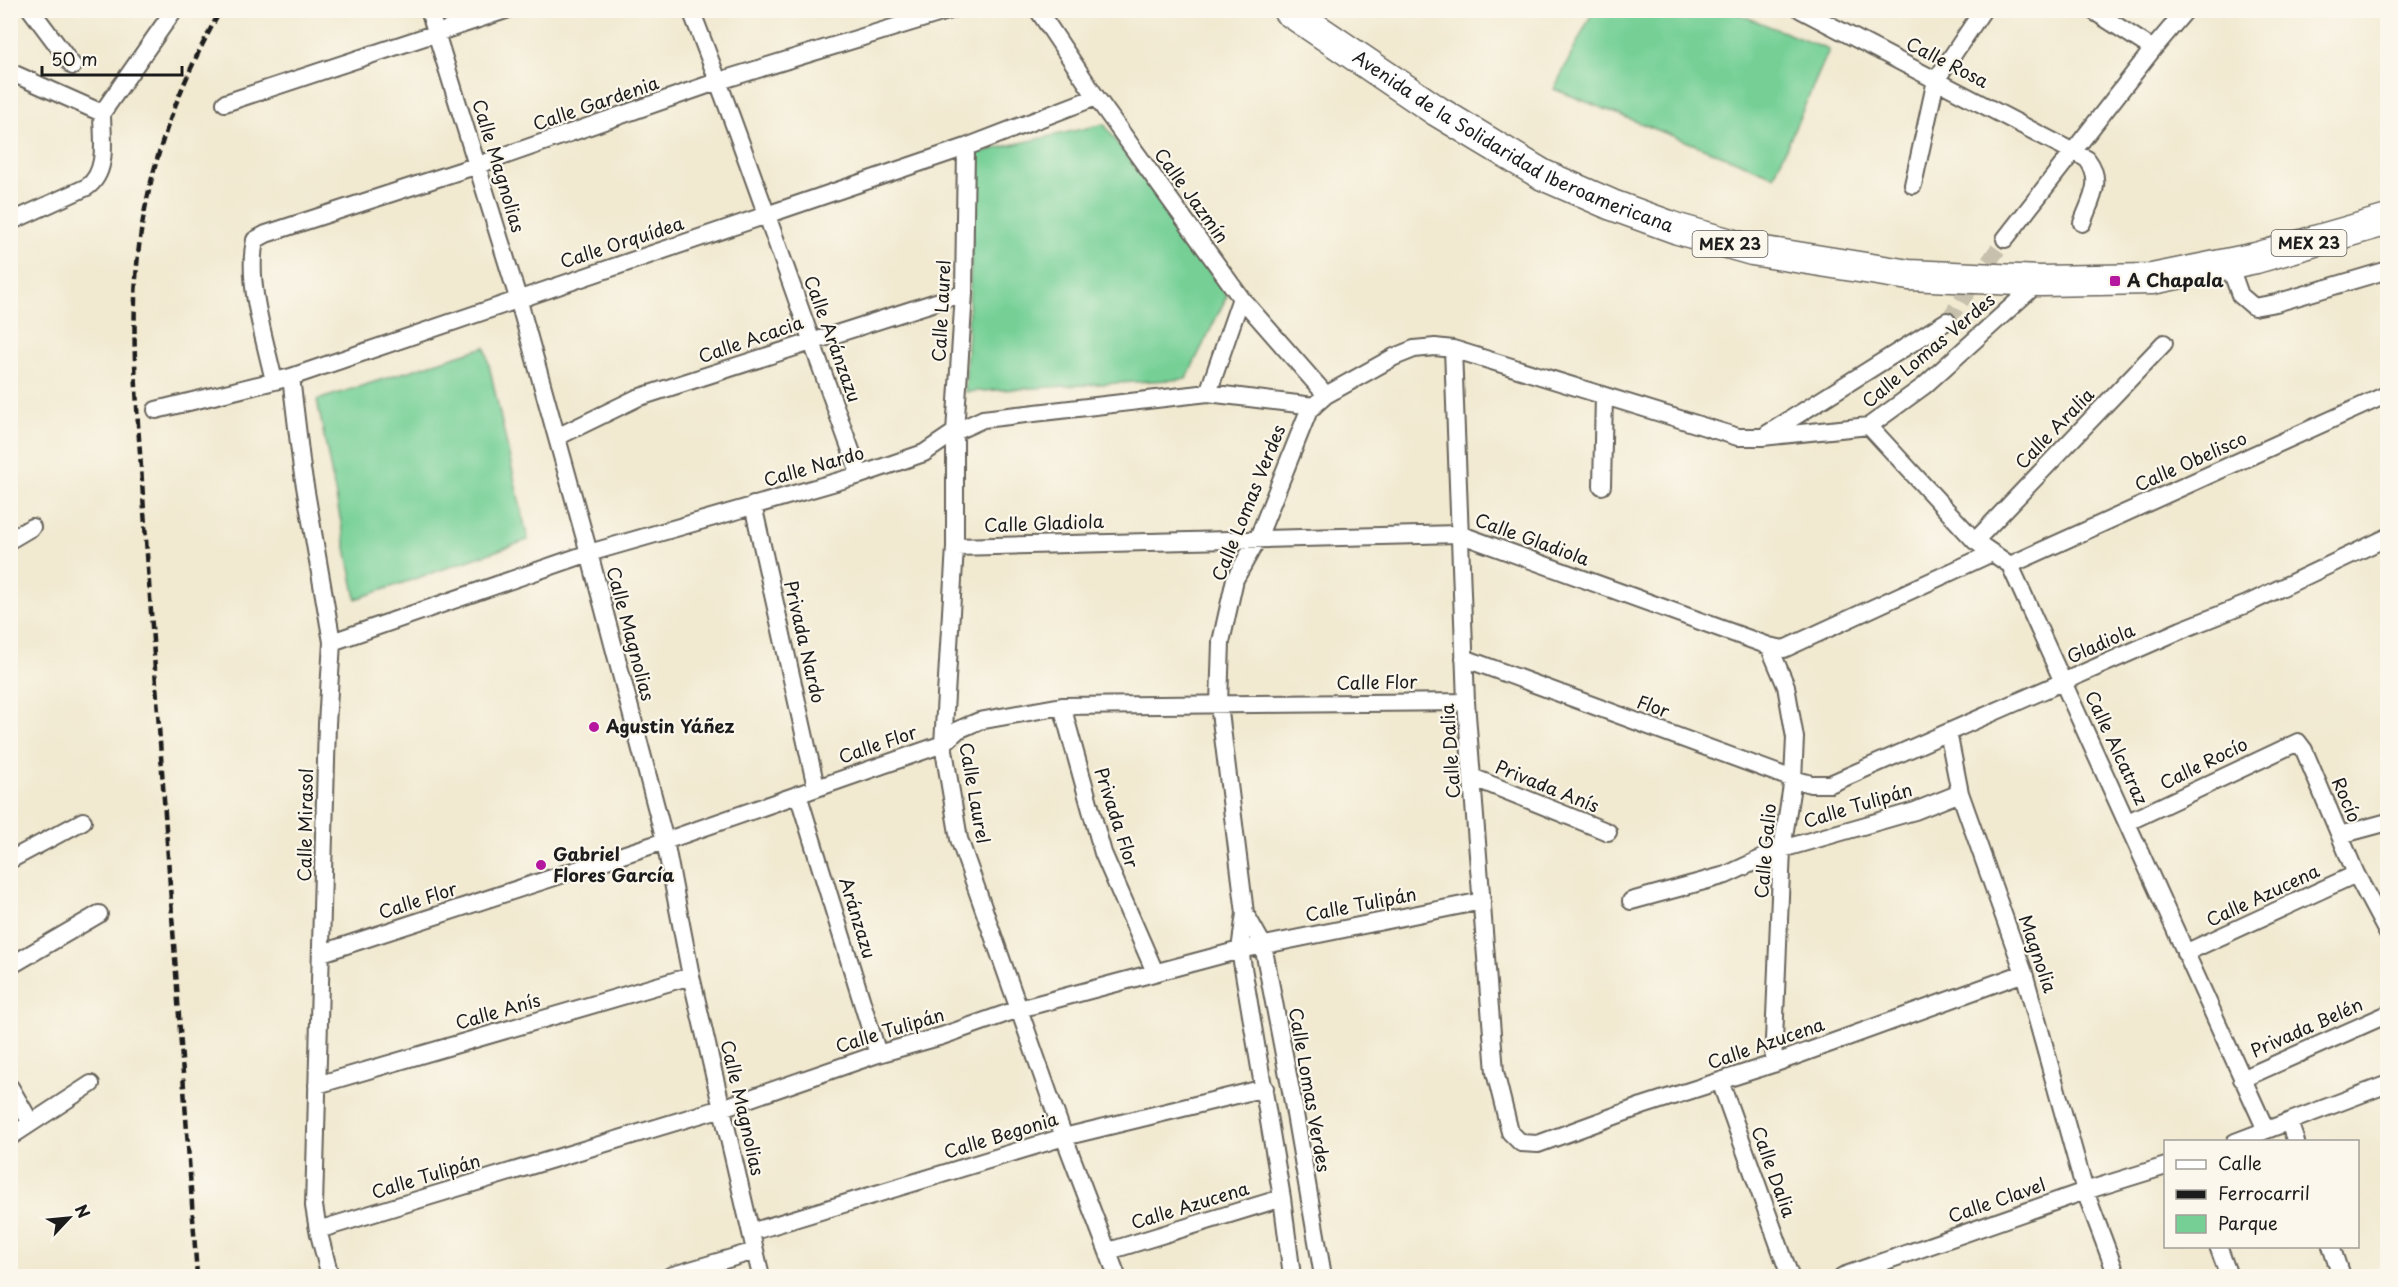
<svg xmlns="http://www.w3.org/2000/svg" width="2398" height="1287" font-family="'Playpen Sans',sans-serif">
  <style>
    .green { fill: #76d096; stroke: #497659; stroke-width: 1.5 }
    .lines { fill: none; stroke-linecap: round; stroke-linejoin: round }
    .street-tunnel { stroke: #c6c0ac; stroke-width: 16; stroke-dasharray: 16 8; stroke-linecap: butt }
    .street-casing { stroke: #67645b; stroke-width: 20 }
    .highway-casing { stroke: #67645b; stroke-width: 33 }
    .street { stroke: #fff; stroke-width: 16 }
    .highway { stroke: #fff; stroke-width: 30 }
    .rail { stroke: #1c1c1c; stroke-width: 4.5; stroke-dasharray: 9 4.5; stroke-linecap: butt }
    .poi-dot { fill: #b5179e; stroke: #fbf7ec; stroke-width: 2 }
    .labels { text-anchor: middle; stroke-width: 4.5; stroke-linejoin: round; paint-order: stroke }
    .shield { fill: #fbf7ec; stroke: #5f5e5a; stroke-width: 1.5 }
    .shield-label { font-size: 16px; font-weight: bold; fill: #1c1c1c }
    .street-label { font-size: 18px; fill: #1c1c1c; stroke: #fbf7ec }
    .poi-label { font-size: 18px; font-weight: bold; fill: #1c1c1c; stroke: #fbf7ec; text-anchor: start }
  </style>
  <rect width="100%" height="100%" fill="#fbf7ec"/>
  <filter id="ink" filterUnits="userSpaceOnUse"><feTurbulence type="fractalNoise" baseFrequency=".0167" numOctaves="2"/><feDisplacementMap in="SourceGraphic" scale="12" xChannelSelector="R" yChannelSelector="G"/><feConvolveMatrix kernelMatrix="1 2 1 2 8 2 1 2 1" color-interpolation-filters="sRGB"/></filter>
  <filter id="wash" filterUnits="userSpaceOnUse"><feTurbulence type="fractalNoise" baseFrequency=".008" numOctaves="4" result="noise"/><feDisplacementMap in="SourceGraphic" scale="24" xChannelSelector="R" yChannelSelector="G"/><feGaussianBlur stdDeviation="1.35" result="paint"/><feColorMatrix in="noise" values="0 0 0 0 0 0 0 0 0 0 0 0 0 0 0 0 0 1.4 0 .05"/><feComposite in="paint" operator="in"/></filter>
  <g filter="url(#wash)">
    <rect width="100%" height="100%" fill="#f1e9d0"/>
    <!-- green -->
    <path class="green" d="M 1593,11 L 1731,11 L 1829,50 L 1774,176 L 1554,89 Z
      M 1104,124 L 1227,296 L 1186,379 L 965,392 L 976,153 Z
      M 485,347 L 528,540 L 356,599 L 317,400 Z"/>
  </g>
  <g filter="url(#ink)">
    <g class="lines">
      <!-- street-tunnel -->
      <path class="street-tunnel" d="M 1947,321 L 2005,239"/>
      <defs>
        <path id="street" d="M 31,10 L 73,66
          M 429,10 L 518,298 L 589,553 L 665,841 L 691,976 L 761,1276
          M 691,10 C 751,164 803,321 860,475
          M 1038,10 L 1096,97 L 1241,298 L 1326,395
          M 1801,10 L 2087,159 C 2104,181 2091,199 2082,223
          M 2092,10 L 2153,49
          M 10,72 L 102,113
          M 225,103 L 506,10
          M 102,113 L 174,10
          M 966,147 L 964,293 L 955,432 L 955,547 L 943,744 L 959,839 L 1064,1137 L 1117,1276
          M 1913,185 L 1936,80 L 1983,10
          M 10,222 L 87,187 C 109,171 102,138 102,113
          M 2005,239 L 2153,49 L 2186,10
          M 2229,264 L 2240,295 L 2254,307 L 2276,303 L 2388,270
          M 1453,349 L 1466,702 L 1495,1072 L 1510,1132 L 1521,1143 L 1538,1144 L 1642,1106 L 1773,1064 L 2024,973
          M 291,377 L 302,469 L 332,642 L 327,724 L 314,1206 L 318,1230 L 330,1276
          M 274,381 C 265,339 246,283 255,240 L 266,234 L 478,165 L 719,81 L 951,10
          M 1208,393 L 1241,298
          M 156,410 L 291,377 L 966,147 L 1096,97
          M 1869,426 L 1975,541 L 2010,565 L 2266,1130
          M 1767,434 L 1947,321
          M 557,437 L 637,398 L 964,293
          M 1602,486 L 1604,396
          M 753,505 L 816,787
          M 10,540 L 32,527
          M 1975,541 L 2164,343
          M 955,547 L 1459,534 L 1769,646 L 1784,649 L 1992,553
          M 2010,565 L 2388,394
          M 332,642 L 589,553 L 860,475 L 924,453 L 955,432 L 983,419 L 1208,393 L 1314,406
          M 1769,646 L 1786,686 L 1795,738 L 1793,779 L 1782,849 L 1773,1064
          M 1464,658 L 1793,779 L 1811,784 L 1830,784 L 2181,630 L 2247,604 L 2388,537
          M 1062,706 L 1103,853 L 1155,972
          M 1948,732 L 1960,793 L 2024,973 L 2085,1191 L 2117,1276
          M 1472,777 L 1608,832
          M 798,794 L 878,1054
          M 2128,822 L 2298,742 L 2304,750 L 2356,874 L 2388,934
          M 2340,835 L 2388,822
          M 10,860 L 83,821
          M 1631,901 L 1726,875 L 1782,849 L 1915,811 L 1960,793
          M 1245,913 L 1263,945 L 1291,1091 L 1323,1276
          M 322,953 L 665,841 L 943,744 L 958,730 L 979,721 L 1062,706 L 1466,702
          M 2185,953 L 2356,874
          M 10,966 L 99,914
          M 2242,1079 L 2388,1014
          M 1720,1081 L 1790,1276
          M 317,1085 L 691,976
          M 10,1087 L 31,1123
          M 2289,1122 L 2296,1142
          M 10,1137 L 91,1084
          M 2235,1142 L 2388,1084
          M 318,1230 L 722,1108 L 878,1054 L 942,1036 L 1019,1009 L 1240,950 L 1482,901
          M 751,1232 L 1064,1137 L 1265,1088
          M 2218,1246 L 2229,1276
          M 2331,1246 L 2341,1276
          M 1109,1251 L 1282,1198
          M 670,1276 L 755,1251
          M 1292,1276 L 1282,1198 L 1240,950 L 1245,913 L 1219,704 L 1221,642 L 1235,579 L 1258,538 L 1309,410 L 1326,395 L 1394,357 L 1414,349 L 1435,347 L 1453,349 L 1738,437 L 1762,437 L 1869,426 L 1924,386 L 2040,281
          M 1843,1276 L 2085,1191 L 2166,1166"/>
        <g id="highway">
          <path id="s1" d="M 1288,10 L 1437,111 L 1543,175 L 1612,205 L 1678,229 L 1752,250 L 1909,275 L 2040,281 L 2152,279 L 2256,258 L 2388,220"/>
        </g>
      </defs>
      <!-- street casing -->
      <use href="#street" class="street-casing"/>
      <!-- highway casing -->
      <use href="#highway" class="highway-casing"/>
      <!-- street -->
      <use href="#street" class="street"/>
      <!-- highway -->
      <use href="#highway" class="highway"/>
      <!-- rail -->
      <path class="rail" d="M 197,1276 L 138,424 C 135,375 133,326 136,278 C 142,184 174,92 221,10"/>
    </g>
  </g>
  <!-- markers -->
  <g class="poi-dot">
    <rect x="2109" y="275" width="12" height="12" rx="3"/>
    <circle cx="594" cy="727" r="6"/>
    <circle cx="541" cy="865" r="6"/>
  </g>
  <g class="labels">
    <!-- shield labels -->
    <g class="shield">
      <rect x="2271.5" y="230" width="75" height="26" rx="4.5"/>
      <rect x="1692.5" y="231" width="75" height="26" rx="4.5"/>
    </g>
    <g class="shield-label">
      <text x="2309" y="249">MEX 23</text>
      <text x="1730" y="250">MEX 23</text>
    </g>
    <!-- street labels -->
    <g class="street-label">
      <text transform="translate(1947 63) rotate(27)" y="6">Calle Rosa</text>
      <text transform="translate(596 104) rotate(-19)" y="6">Calle Gardenia</text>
      <text dy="6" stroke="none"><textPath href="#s1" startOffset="262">Avenida de la Solidaridad Iberoamericana</textPath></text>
      <text transform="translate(498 166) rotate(73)" y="6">Calle Magnolias</text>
      <text transform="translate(1191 196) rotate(54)" y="6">Calle Jazmín</text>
      <text transform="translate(622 243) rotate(-18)" y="6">Calle Orquídea</text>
      <text transform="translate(942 311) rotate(-87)" y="6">Calle Laurel</text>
      <text transform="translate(832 339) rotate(70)" y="6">Calle Aránzazu</text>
      <text transform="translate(751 340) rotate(-19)" y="6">Calle Acacia</text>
      <text transform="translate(1929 351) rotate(-40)" y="6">Calle Lomas Verdes</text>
      <text transform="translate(2055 429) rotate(-46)" y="6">Calle Aralia</text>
      <text transform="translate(2191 462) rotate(-24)" y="6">Calle Obelisco</text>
      <text transform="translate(814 467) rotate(-16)" y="6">Calle Nardo</text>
      <text transform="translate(1249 503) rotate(-68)" y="6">Calle Lomas Verdes</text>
      <text transform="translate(1044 524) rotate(-2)" y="6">Calle Gladiola</text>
      <text transform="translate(1532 540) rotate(20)" y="6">Calle Gladiola</text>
      <text transform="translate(630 634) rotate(75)" y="6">Calle Magnolias</text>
      <text transform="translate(804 642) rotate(77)" y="6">Privada Nardo</text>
      <text transform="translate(2101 644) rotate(-24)" y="6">Gladiola</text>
      <text transform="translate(1377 683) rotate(-1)" y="6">Calle Flor</text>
      <text transform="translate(1653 707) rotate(20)" y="6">Flor</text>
      <text transform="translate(878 745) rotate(-19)" y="6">Calle Flor</text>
      <text transform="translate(2116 748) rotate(65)" y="6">Calle Alcatraz</text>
      <text transform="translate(1451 751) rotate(-94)" y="6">Calle Dalia</text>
      <text transform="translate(2204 764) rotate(-26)" y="6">Calle Rocío</text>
      <text transform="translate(1547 787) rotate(22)" y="6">Privada Anís</text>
      <text transform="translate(974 793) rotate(80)" y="6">Calle Laurel</text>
      <text transform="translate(2346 800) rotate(67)" y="6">Rocío</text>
      <text transform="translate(1858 806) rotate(-17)" y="6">Calle Tulipán</text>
      <text transform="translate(1116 818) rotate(72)" y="6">Privada Flor</text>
      <text transform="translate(306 825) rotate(-89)" y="6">Calle Mirasol</text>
      <text transform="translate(1766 851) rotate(-85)" y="6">Calle Galio</text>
      <text transform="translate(2263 896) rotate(-25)" y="6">Calle Azucena</text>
      <text transform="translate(418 901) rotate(-18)" y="6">Calle Flor</text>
      <text transform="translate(1361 905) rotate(-11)" y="6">Calle Tulipán</text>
      <text transform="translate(857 918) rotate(73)" y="6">Aránzazu</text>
      <text transform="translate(2037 954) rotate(71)" y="6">Magnolia</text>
      <text transform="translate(498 1012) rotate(-16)" y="6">Calle Anís</text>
      <text transform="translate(2307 1028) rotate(-24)" y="6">Privada Belén</text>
      <text transform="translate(890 1031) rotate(-17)" y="6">Calle Tulipán</text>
      <text transform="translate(1766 1044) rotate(-19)" y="6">Calle Azucena</text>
      <text transform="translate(1309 1090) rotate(80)" y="6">Calle Lomas Verdes</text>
      <text transform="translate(742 1108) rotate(77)" y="6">Calle Magnolias</text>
      <text transform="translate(1001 1136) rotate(-17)" y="6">Calle Begonia</text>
      <text transform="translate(1773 1172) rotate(70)" y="6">Calle Dalia</text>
      <text transform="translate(426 1177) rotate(-17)" y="6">Calle Tulipán</text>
      <text transform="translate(1997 1201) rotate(-19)" y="6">Calle Clavel</text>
      <text transform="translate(1190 1206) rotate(-17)" y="6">Calle Azucena</text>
    </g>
    <!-- poi labels -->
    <g class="poi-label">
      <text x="2127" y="287">A Chapala</text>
      <text x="606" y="733">Agustin Yáñez</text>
      <text x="553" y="861">Gabriel<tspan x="553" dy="21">Flores García</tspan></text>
    </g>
  </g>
  <!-- margin -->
  <rect width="2398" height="1287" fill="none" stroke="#fbf7ec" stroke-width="36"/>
  <!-- legend -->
  <rect x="2164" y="1140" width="195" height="108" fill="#fbf7ec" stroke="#a29f99" stroke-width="1.5"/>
  <rect x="2176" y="1160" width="30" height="9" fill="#ffffff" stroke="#a29f99" stroke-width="1.5"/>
  <text x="2218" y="1170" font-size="18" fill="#1c1c1c">Calle</text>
  <rect x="2176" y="1190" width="30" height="9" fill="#1c1c1c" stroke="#a29f99" stroke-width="1.5"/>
  <text x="2218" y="1200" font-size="18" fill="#1c1c1c">Ferrocarril</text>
  <rect x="2176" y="1215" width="30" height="18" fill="#76d096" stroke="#a29f99" stroke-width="1.5"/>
  <text x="2218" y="1230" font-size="18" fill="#1c1c1c">Parque</text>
  <!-- north arrow -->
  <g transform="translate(69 1218) rotate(64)" stroke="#fbf7ec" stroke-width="4.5" paint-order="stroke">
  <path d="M0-4.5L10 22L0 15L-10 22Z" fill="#1c1c1c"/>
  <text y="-9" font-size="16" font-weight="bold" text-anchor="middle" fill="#1c1c1c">N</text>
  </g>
  <!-- scale -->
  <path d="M42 66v9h140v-9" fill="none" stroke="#1c1c1c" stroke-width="3"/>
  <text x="51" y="66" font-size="18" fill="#1c1c1c" stroke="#fbf7ec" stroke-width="4.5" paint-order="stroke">50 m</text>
</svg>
